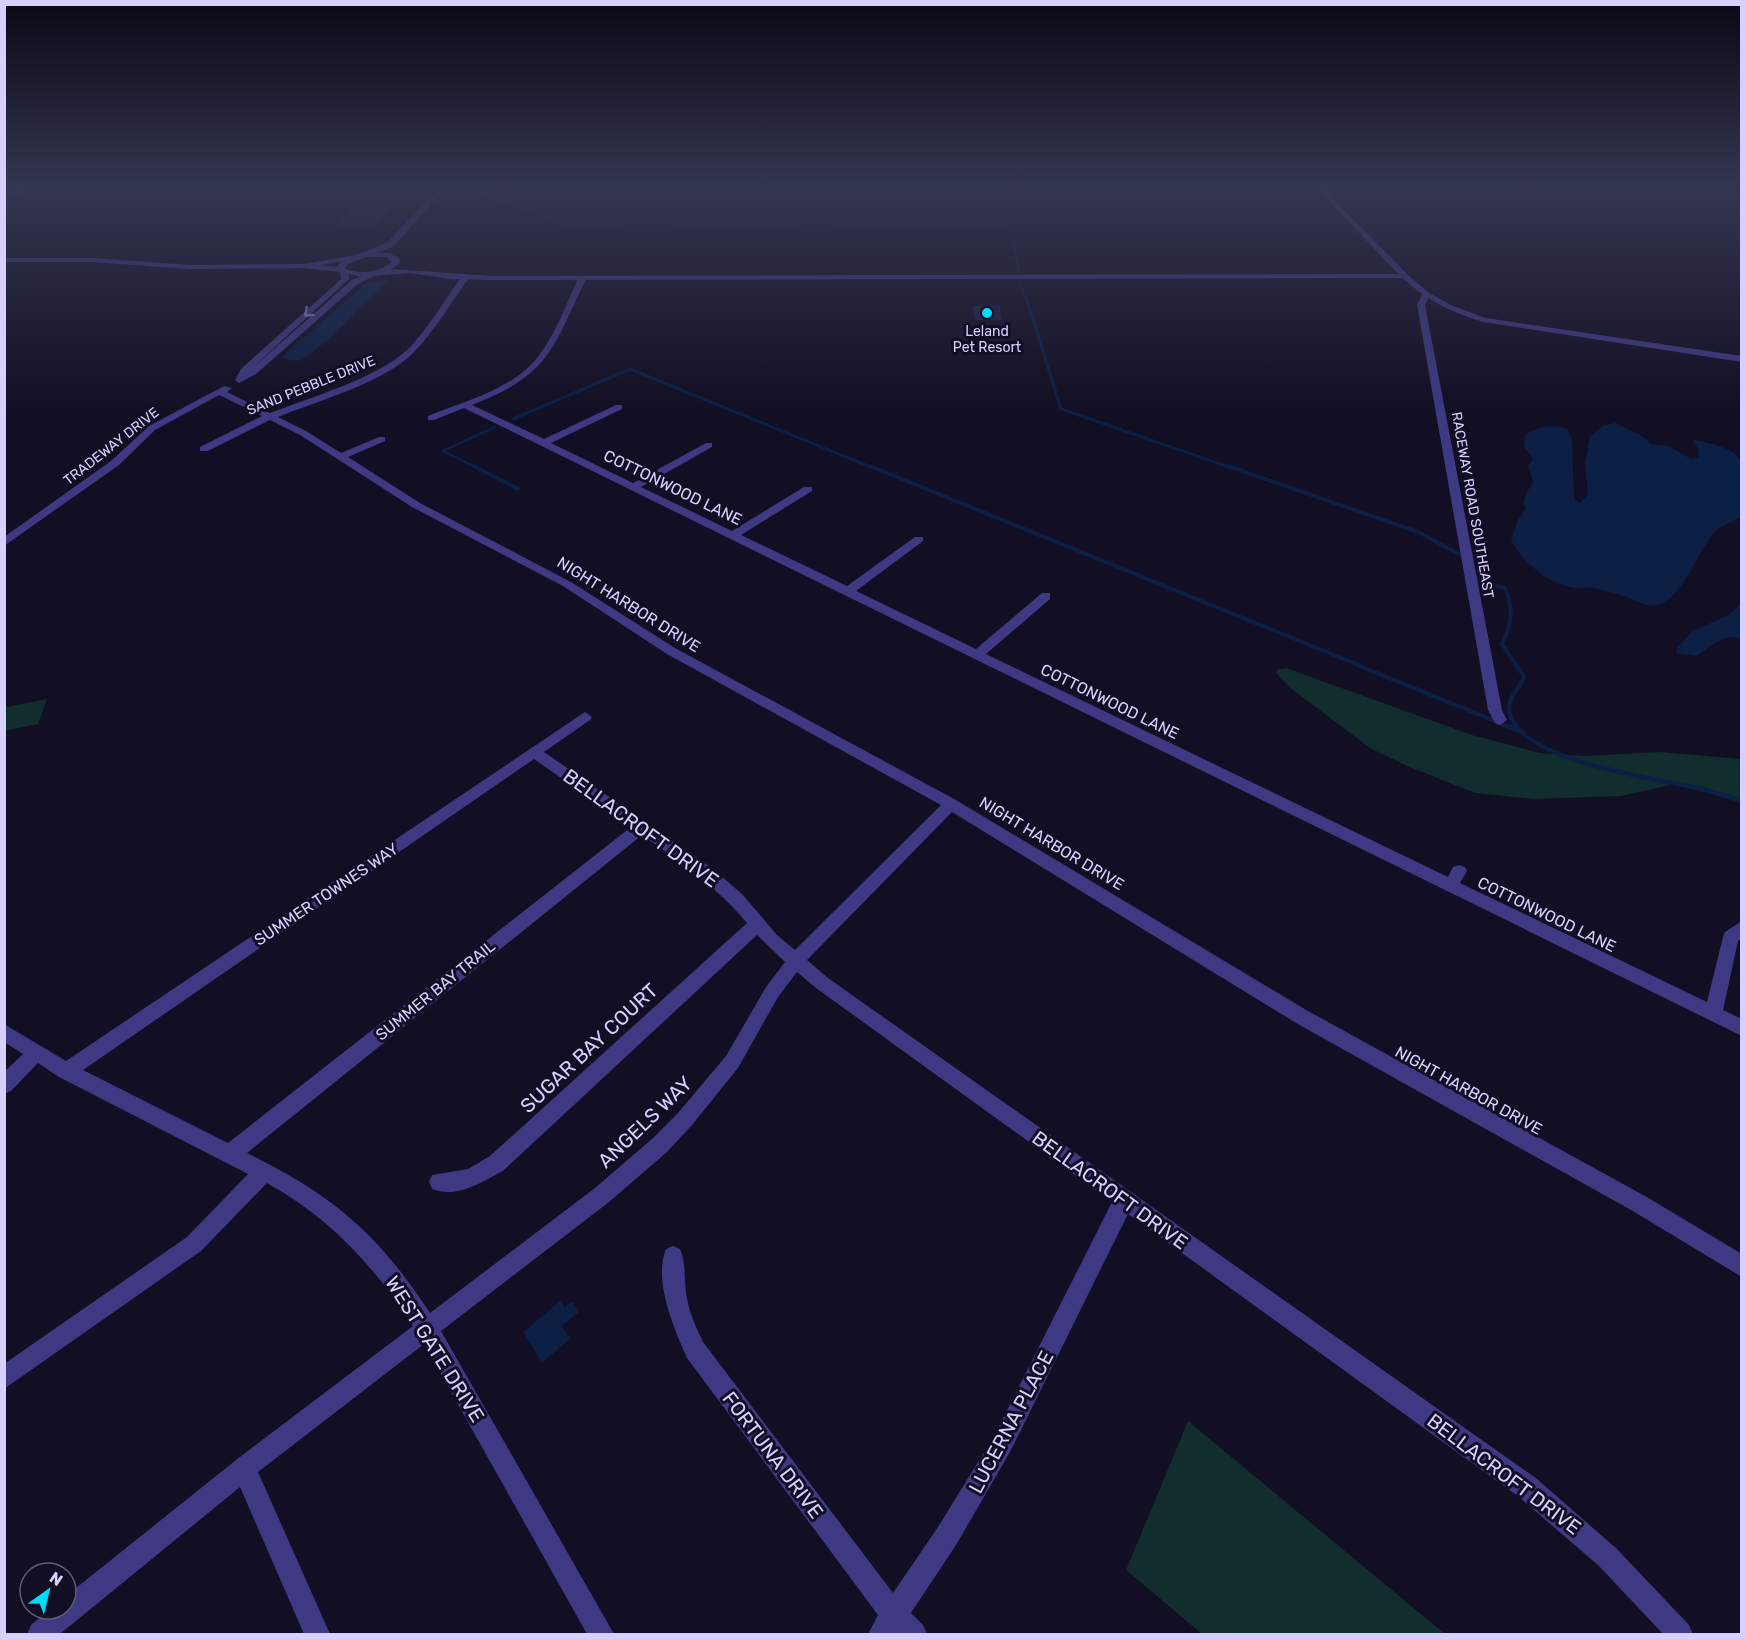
<svg xmlns="http://www.w3.org/2000/svg" width="1746" height="1639" font-family="Rubik,sans-serif">
  <style>
    .green { fill: #112d2d }
    .water { fill: #0c1f44 }
    .lines { fill: none; stroke-linecap: round; stroke-linejoin: round }
    .stream-far3 { stroke: #0c1f44; stroke-width: 2 }
    .stream-far2 { stroke: #0c1f44; stroke-width: 3 }
    .stream-far1 { stroke: #0c1f44; stroke-width: 4 }
    .stream { stroke: #0c1f44; stroke-width: 4.5 }
    .building { fill: #241a44 }
    .minor { fill: #3e3982; fill-rule: evenodd }
    .tertiary { fill: #3e3982; fill-rule: evenodd }
    .oneway { stroke: #837dba }
    .poi-dot { fill: #01dbfa; stroke: #120e23; stroke-width: 2 }
    .labels { text-anchor: middle; stroke-width: 6; stroke-linejoin: round; paint-order: stroke }
    .far-poi-label { font-size: 14px; fill: #d7d0ff; stroke: #120e23 }
    .far-street-label { font-size: 14px; fill: #d7d0ff; stroke: #120e23 }
    .street-label { font-size: 16px; fill: #d7d0ff; stroke: #120e23 }
    .near-street-label { font-size: 20px; fill: #d7d0ff; stroke: #120e23 }
  </style>
  <rect width="100%" height="100%" fill="#120e23"/>
  <!-- green -->
  <path class="green" d="M 1286,668 L 1472,735 L 1540,753 L 1586,756 L 1660,752 L 1741,759 L 1741,801 L 1676,784 L 1621,796 L 1534,799 L 1475,793 L 1407,766 L 1370,748 L 1289,687 L 1276,673 L 1277,670 Z
    M 47,699 L 38,724 L 5,731 L 6,707 Z
    M 1188,1421 L 1445,1634 L 1202,1634 L 1126,1570 Z"/>
  <!-- water -->
  <path class="water" d="M 388,280 C 374,295 316,355 300,360 C 293,362 289,360 282,357 L 366,283 Z
    M 1615,423 L 1642,436 L 1651,444 L 1669,446 L 1691,459 L 1699,457 L 1698,448 L 1692,441 L 1695,440 C 1711,444 1732,447 1741,460 L 1741,517 C 1733,522 1719,526 1714,533 C 1698,551 1684,596 1658,605 C 1647,609 1635,599 1624,596 C 1614,593 1603,590 1593,588 C 1585,587 1578,589 1570,587 C 1548,583 1520,560 1511,540 L 1518,520 L 1526,509 C 1520,500 1528,491 1533,482 L 1528,466 L 1533,459 L 1524,447 L 1526,434 C 1541,427 1551,423 1567,429 L 1572,440 L 1574,496 L 1575,500 L 1580,503 L 1588,494 L 1585,466 L 1590,436 L 1604,425 Z
    M 1741,604 L 1741,638 C 1724,633 1711,646 1697,656 L 1677,653 L 1676,649 L 1692,632 L 1730,614 Z
    M 560,1301 L 565,1307 L 572,1301 L 579,1312 L 562,1326 L 570,1339 L 542,1363 L 523,1332 Z"/>
  <g class="lines">
    <!-- stream-far3 -->
    <path class="stream-far3" d="M 470,188 L 573,227 L 621,226
      M 672,226 L 801,226
      M 831,226 L 1008,227 L 1012,229 L 1019,273
      M 1019,282 L 1031,311"/>
    <!-- stream-far2 -->
    <path class="stream-far2" d="M 1030,310 L 1061,409 L 1232,468
      M 513,419 L 630,369 L 873,468
      M 443,451 L 477,468
      M 443,451 L 495,427"/>
    <!-- stream-far1 -->
    <path class="stream-far1" d="M 474,466 L 518,489
      M 870,466 L 1361,666
      M 1228,466 L 1418,532 L 1459,554
      M 1479,576 L 1486,584 L 1505,588 C 1514,608 1512,624 1502,644 L 1517,666"/>
    <!-- stream -->
    <path class="stream" d="M 1357,665 L 1522,732
      M 1516,665 L 1524,676 C 1521,688 1508,697 1509,709 C 1514,761 1658,779 1698,788 C 1713,792 1727,796 1742,801"/>
  </g>
  <!-- building -->
  <path class="building" d="M 392,207 L 374,225 L 334,225 L 352,208 Z
    M 972,306 L 1000,306 L 1002,320 L 975,320 Z"/>
  <g class="lines">
    <!-- minor -->
    <path class="minor" d="M 22,187 L 29,187 L 4,201 L 4,196 Z
      M 357,255 L 360,259 L 320,265 L 345,268 L 348,271 L 349,279 L 250,370 L 352,280 L 373,271 L 377,273 L 376,275 L 358,284 L 256,374 L 239,383 L 235,380 L 241,369 L 338,282 L 341,279 L 340,272 L 304,268 L 190,269 L 91,262 L 4,262 L 4,258 L 91,258 L 190,265 L 304,264 Z
      M 462,276 L 469,278 C 452,301 434,332 414,352 C 386,382 317,401 278,417 L 306,431 L 341,453 L 379,437 L 385,437 L 385,441 L 348,457 L 420,503 L 571,582 L 675,648 L 956,800 L 1308,1011 L 1645,1196 L 1742,1254 L 1742,1277 L 1631,1210 L 1296,1023 L 952,812 L 807,960 L 828,978 L 1537,1479 L 1617,1549 L 1689,1625 L 1693,1634 L 1663,1634 L 1599,1566 L 1519,1497 L 1128,1214 L 1010,1452 L 956,1545 L 911,1613 L 923,1625 L 927,1634 L 868,1634 L 878,1615 L 687,1358 C 674,1329 653,1280 666,1249 L 673,1246 L 680,1249 C 686,1262 684,1277 686,1292 C 688,1310 695,1325 703,1342 L 893,1593 L 938,1527 L 994,1436 L 1112,1202 L 816,988 L 797,972 L 778,997 L 738,1068 L 692,1125 L 667,1152 L 609,1202 L 441,1331 L 614,1634 L 587,1634 L 424,1344 L 258,1472 L 330,1634 L 304,1634 L 240,1487 L 60,1634 L 27,1634 L 31,1625 L 50,1609 L 66,1609 L 66,1596 L 236,1460 L 413,1326 C 375,1267 329,1217 267,1183 L 201,1251 L 4,1389 L 4,1364 L 187,1237 L 248,1174 L 59,1077 L 38,1063 L 11,1091 L 4,1094 L 4,1072 L 23,1054 L 4,1042 L 4,1024 L 66,1061 L 585,712 L 592,717 L 590,720 L 544,752 L 712,868 L 743,895 L 777,935 L 795,950 L 941,805 L 667,654 L 563,586 L 412,507 L 300,435 L 270,420 L 208,451 L 200,451 L 200,447 L 262,416 L 219,395 L 155,430 L 119,465 L 4,546 L 4,537 L 111,461 L 149,426 L 224,386 L 232,388 L 227,392 L 270,413 C 311,397 375,379 407,350 C 426,332 446,298 462,276 ZM 534,759 L 631,827 L 228,1143 L 83,1070 ZM 642,835 C 680,862 717,887 747,923 L 490,1156 L 468,1169 L 432,1175 L 429,1182 L 432,1189 C 457,1199 483,1182 504,1170 L 757,935 L 785,962 L 766,987 L 726,1056 L 678,1113 L 653,1138 L 595,1188 L 430,1313 C 377,1232 332,1195 247,1153 Z
      M 582,277 L 586,279 C 552,349 551,374 472,405 L 544,439 L 616,405 L 622,405 L 622,409 L 551,443 L 633,483 L 706,443 L 712,443 L 712,447 L 641,487 L 732,531 L 804,487 L 812,487 L 812,491 L 741,535 L 847,586 L 915,537 L 923,537 L 923,541 L 856,591 L 976,649 L 1042,593 L 1050,593 L 1050,599 L 986,654 L 1448,877 L 1453,867 L 1459,865 L 1465,867 L 1467,871 L 1460,883 L 1707,1002 L 1723,937 L 1725,932 L 1742,921 L 1742,938 L 1738,941 L 1723,1010 L 1742,1019 L 1742,1036 L 464,408 L 434,420 L 428,420 L 428,416 C 465,401 515,389 540,354 C 557,331 566,304 578,279 Z
      M 1423,293 L 1430,295 L 1425,305 L 1502,710 L 1507,720 L 1500,725 L 1495,723 L 1488,710 L 1417,305 Z"/>
    <!-- tertiary -->
    <path class="tertiary" d="M 440,187 L 446,187 L 393,247 L 376,253 L 389,253 L 399,258 L 400,263 L 392,269 L 492,276 L 1398,274 L 1316,187 L 1322,187 L 1407,274 L 1429,293 L 1453,306 L 1486,318 L 1742,356 L 1742,362 L 1484,322 C 1452,313 1427,300 1402,278 L 492,280 L 450,279 L 410,273 L 362,277 L 339,272 L 337,267 L 342,260 L 387,243 ZM 365,257 L 387,257 L 392,262 C 379,272 361,275 345,269 L 348,264 Z"/>
  </g>
  <!-- one-way arrows -->
  <defs><path id="oneway-chevron" d="M-2-3.5L2.5 0L-2 3.5" fill="none" stroke-width="1.6" stroke-linecap="round" stroke-linejoin="round" transform="scale(1.5)"/></defs>
  <use class="oneway" href="#oneway-chevron" transform="translate(308 313) rotate(139)"/>
  <!-- sky -->
  <linearGradient id="sky" x2="0" y2="1"><stop stop-color="#0a0813"/><stop offset="0.45" stop-color="#333650"/><stop offset="1" stop-color="#333650" stop-opacity="0"/></linearGradient>
  <rect width="1746" height="416" fill="url(#sky)"/>
  <!-- markers -->
  <circle class="poi-dot" cx="987" cy="313" r="6"/>
  <g class="labels">
    <!-- far-poi labels -->
    <g class="far-poi-label">
      <text x="987" y="336">Leland<tspan x="987" dy="16">Pet Resort</tspan></text>
    </g>
    <!-- far-street labels -->
    <g class="far-street-label">
      <text transform="translate(311 385) rotate(-22)" y="5">SAND PEBBLE DRIVE</text>
      <text transform="translate(111 446) rotate(-38)" y="5">TRADEWAY DRIVE</text>
      <text transform="translate(1473 505) rotate(80)" y="5">RACEWAY ROAD SOUTHEAST</text>
    </g>
    <!-- street labels -->
    <g class="street-label">
      <text transform="translate(673 487) rotate(26)" y="6">COTTONWOOD LANE</text>
      <text transform="translate(629 604) rotate(32)" y="6">NIGHT HARBOR DRIVE</text>
      <text transform="translate(1110 701) rotate(26)" y="6">COTTONWOOD LANE</text>
      <text transform="translate(1052 843) rotate(31)" y="6">NIGHT HARBOR DRIVE</text>
      <text transform="translate(326 894) rotate(-34)" y="6">SUMMER TOWNES WAY</text>
      <text transform="translate(1547 914) rotate(26)" y="6">COTTONWOOD LANE</text>
      <text transform="translate(435 990) rotate(-39)" y="6">SUMMER BAY TRAIL</text>
      <text transform="translate(1469 1090) rotate(29)" y="6">NIGHT HARBOR DRIVE</text>
    </g>
    <!-- near-street labels -->
    <g class="near-street-label">
      <text transform="translate(641 828) rotate(36)" y="7">BELLACROFT DRIVE</text>
      <text transform="translate(589 1048) rotate(-43)" y="7">SUGAR BAY COURT</text>
      <text transform="translate(645 1122) rotate(-44)" y="7">ANGELS WAY</text>
      <text transform="translate(1110 1190) rotate(36)" y="7">BELLACROFT DRIVE</text>
      <text transform="translate(435 1349) rotate(58)" y="7">WEST GATE DRIVE</text>
      <text transform="translate(1011 1422) rotate(-62)" y="7">LUCERNA PLACE</text>
      <text transform="translate(773 1455) rotate(53)" y="7">FORTUNA DRIVE</text>
      <text transform="translate(1504 1474) rotate(37)" y="7">BELLACROFT DRIVE</text>
    </g>
  </g>
  <!-- border -->
  <rect width="1746" height="1639" fill="none" stroke="#d7d0ff" stroke-width="12"/>
  <!-- north arrow -->
  <g transform="translate(48 1591) rotate(34)"><circle r="28" fill="#120e23" stroke="#615c7b" stroke-width="1.5"/>
  <path d="M0-4.5L10 22L0 15L-10 22Z" fill="#01dbfa"/>
  <text y="-9" font-size="16" font-weight="bold" text-anchor="middle" fill="#d7d0ff">N</text>
  </g>
</svg>
